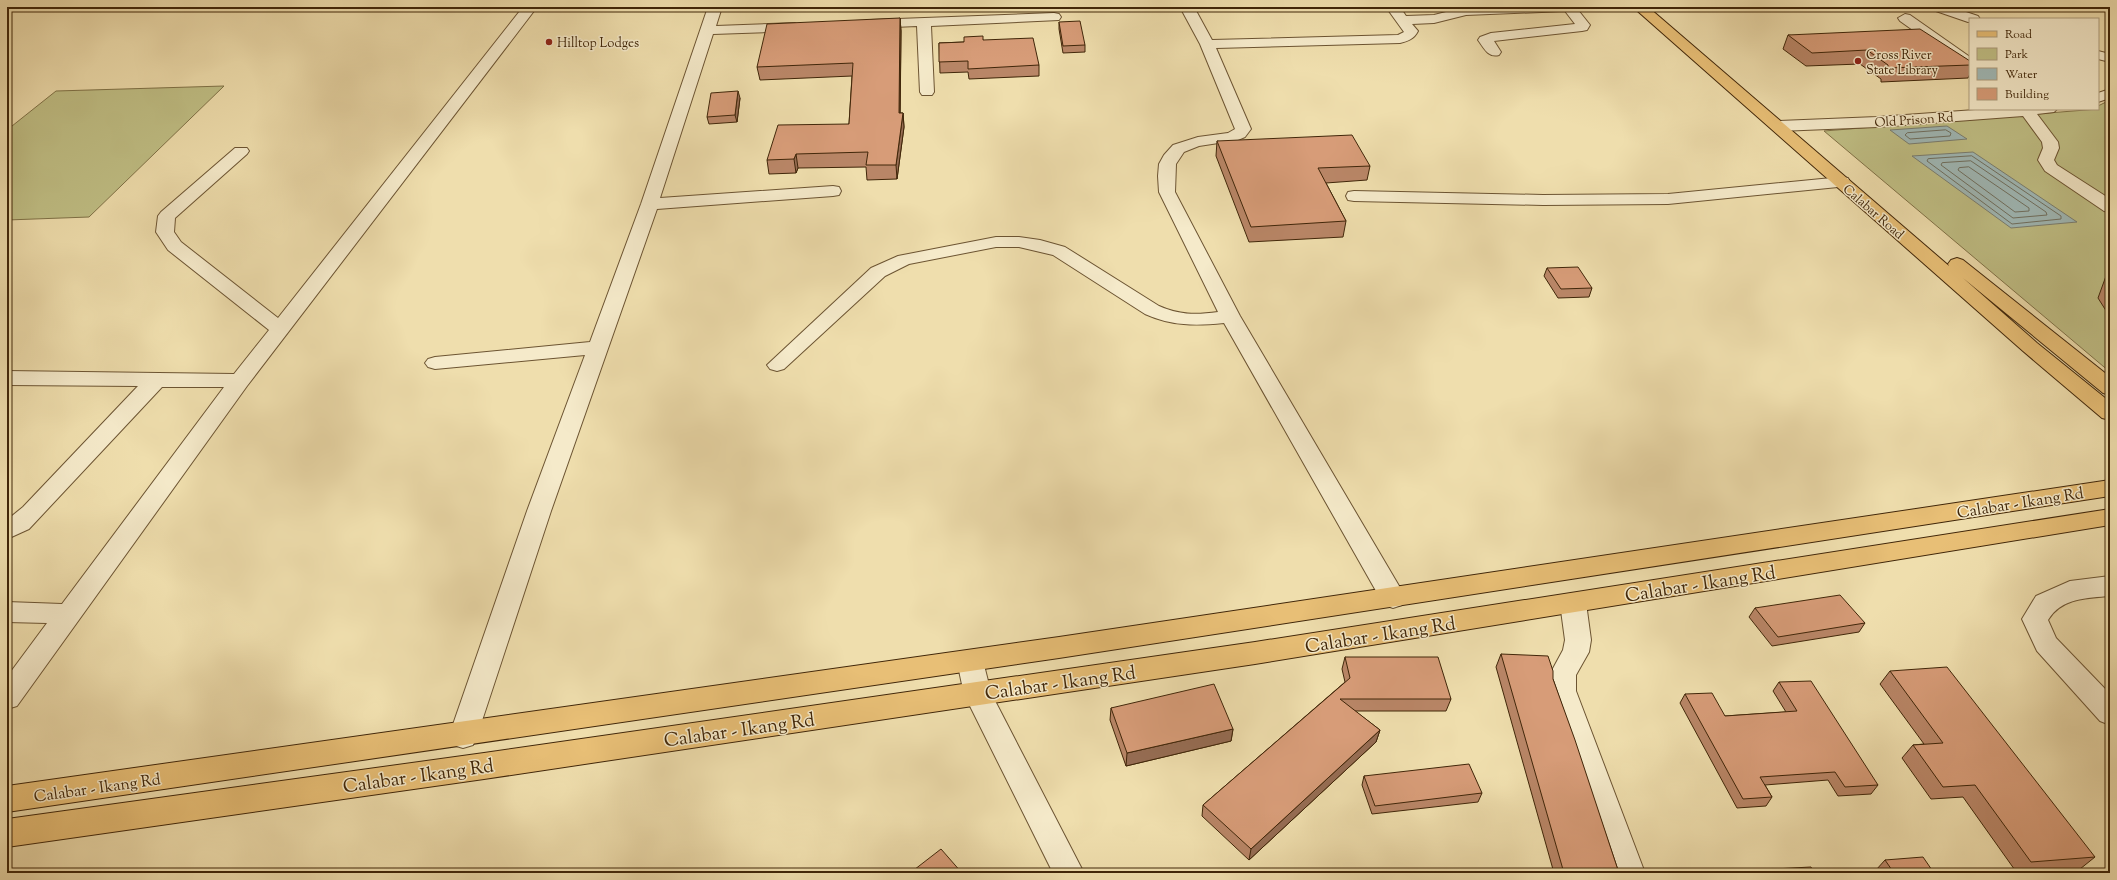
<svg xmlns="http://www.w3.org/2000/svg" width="2117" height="880" font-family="'Sorts Mill Goudy',serif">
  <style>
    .green { fill: #c0bf85; stroke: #807247 }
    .water { fill: #a0b9b7; stroke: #7a7e71 }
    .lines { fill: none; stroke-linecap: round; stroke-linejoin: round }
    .shore { stroke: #707060; stroke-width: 1 }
    .minor-casing { stroke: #6c5432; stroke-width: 2 }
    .major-casing { stroke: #402609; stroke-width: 2 }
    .highway-casing { stroke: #402609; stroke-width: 2 }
    .minor { fill: #f5eaca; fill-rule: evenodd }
    .major { fill: #e8bf76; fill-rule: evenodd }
    .highway { fill: #e8bf76; fill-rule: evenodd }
    .wall { fill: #b98667; stroke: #402609 }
    .shaded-wall { fill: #966d54; stroke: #402609 }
    .building { fill: #d79c78; stroke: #402609 }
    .poi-dot { fill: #8f2418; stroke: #f5eaca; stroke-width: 1.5 }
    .labels { text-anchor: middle; stroke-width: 3; stroke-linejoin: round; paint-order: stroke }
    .far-poi-label { font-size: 13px; fill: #402609; stroke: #f5eaca; text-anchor: start }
    .far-street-label { font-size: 13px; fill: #402609; stroke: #f5eaca }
    .street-label { font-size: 16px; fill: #402609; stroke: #f5eaca }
    .near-street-label { font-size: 19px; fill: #402609; stroke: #f5eaca }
  </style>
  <rect width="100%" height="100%" fill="#efdead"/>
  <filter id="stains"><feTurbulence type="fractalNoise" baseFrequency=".005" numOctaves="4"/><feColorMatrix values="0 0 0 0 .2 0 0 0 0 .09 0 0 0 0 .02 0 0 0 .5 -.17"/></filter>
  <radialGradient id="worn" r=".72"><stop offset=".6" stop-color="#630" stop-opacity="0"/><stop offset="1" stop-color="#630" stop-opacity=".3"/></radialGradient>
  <!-- green -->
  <path class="green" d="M 224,86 L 89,217 L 7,220 L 7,130 L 56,91 Z
    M 2110,100 L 2110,372 L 1824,131 L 2098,109 L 2098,106 Z"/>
  <!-- water -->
  <path class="water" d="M 1947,126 L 1967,139 L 1909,144 L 1890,130 Z
    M 1973,152 L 2077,222 L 2011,228 L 1912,156 Z"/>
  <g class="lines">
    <!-- shore -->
    <path class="shore" d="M 1946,130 L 1951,133 L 1950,136 L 1910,139 L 1905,135 L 1907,133 Z
      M 1972,156 L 2061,216 L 2061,219 L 2012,224 L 1927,161 L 1928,159 Z
      M 1971,161 L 2046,212 L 2047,215 L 2013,218 L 1941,165 L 1942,163 Z
      M 1969,167 L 2029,208 L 2029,211 L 2015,212 L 1958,170 L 1959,168 Z"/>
    <defs>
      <path id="minor" d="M 523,7 L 537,7 L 247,386 L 17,706 L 7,709 L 7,677 L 47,623 L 7,622 L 7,602 L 62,604 L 224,387 L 162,387 L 29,529 L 7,539 L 7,520 L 23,507 L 138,386 L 7,385 L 7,371 L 234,374 L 269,330 L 168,250 L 156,232 L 158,216 L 161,212 L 235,148 L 247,148 L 249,151 L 247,154 L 175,218 L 174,232 L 181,242 L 278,318 Z
        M 708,7 L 722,7 L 716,26 L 795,23 L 802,27 L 795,31 L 713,34 L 660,198 L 833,186 L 839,187 L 841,191 L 839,195 L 833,196 L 657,209 L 551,511 L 477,736 L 473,745 L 463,748 L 453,745 L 449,736 L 527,511 L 585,355 L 435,369 L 428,367 L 425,363 L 428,359 L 435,357 L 590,342 L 641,204 Z
        M 1180,7 L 1194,7 L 1212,40 L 1398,35 L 1404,32 L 1386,7 L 1400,7 L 1406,16 L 1434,15 L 1466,7 L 1583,7 L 1578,10 L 1590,25 L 1587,30 L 1582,31 L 1494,41 L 1501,52 L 1499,55 C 1488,58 1484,48 1478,40 L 1480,37 L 1491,33 L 1575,24 L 1565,11 L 1466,15 L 1434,23 L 1412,24 L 1418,31 C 1414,39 1408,41 1400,43 L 1216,48 L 1251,129 L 1245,137 L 1238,140 L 1199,146 L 1184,152 L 1176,164 L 1175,192 L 1240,316 L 1402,591 L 1406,598 L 1402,605 L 1393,608 L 1384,605 L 1224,323 C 1195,326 1172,326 1145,314 L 1053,255 L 1019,247 L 996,247 L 909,264 L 885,276 L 784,369 L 777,371 L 770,369 L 767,365 L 871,268 L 898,256 L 996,237 L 1019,237 L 1040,240 L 1065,247 L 1159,306 C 1179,315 1196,315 1218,312 L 1159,192 L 1158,176 L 1159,164 L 1164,155 L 1173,145 L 1198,137 L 1228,133 L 1235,129 L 1200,44 Z
        M 1931,7 L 1951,7 L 1978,16 L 1980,19 L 1970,19 L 1970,22 L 1968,22 L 1933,10 Z
        M 1054,13 L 1059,14 L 1061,17 L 1059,20 L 931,26 L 934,92 L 932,95 L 922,95 L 920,92 L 917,26 L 871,28 L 864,24 L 871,20 Z
        M 1905,14 L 1910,15 L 1970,57 L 1970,68 L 1965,67 L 1900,21 L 1898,18 Z
        M 2098,51 L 2110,54 L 2110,62 L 2098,59 Z
        M 2110,89 L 2110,98 L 2098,102 L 2098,93 Z
        M 1989,109 L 2057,109 L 2054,112 L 2037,114 L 2058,142 L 2059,148 L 2054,160 L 2057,165 L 2110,199 L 2110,212 L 2104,211 L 2045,171 L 2038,160 L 2043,148 L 2042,142 L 2023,116 L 1877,127 L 1779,131 L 1774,129 L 1771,126 L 1774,123 L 1779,121 L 1877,117 Z
        M 1842,177 L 1848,178 L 1850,182 L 1848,186 L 1668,204 L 1543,205 L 1354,201 L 1348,200 L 1346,196 L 1348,192 L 1354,191 L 1543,195 L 1668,194 Z
        M 2110,576 L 2110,596 C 2087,598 2061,598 2048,620 L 2056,638 L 2110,694 L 2110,725 L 2100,721 L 2037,651 L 2022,619 L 2036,596 L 2070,581 Z
        M 1573,593 L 1582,596 L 1586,603 L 1591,640 L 1589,652 L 1576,675 L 1576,691 L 1645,873 L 1615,873 L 1548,691 L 1550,674 L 1563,650 L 1565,640 L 1560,603 L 1564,596 Z
        M 970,650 L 979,653 L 983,661 L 991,693 L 1084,873 L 1053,873 L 964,694 L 957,661 L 961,653 Z"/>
      <path id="major" d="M 1633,7 L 1648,7 L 1949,266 L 1948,264 L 1951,260 L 1957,258 L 1963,260 L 2110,377 L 2110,395 L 2103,393 L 1963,278 L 2037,343 L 2110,402 L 2110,420 L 2102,418 L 2023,351 Z"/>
      <path id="highway" d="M 2110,480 L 2110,496 L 1059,658 L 7,812 L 7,786 L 1059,637 Z
        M 2110,509 L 2110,525 L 1255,664 L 484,779 L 7,847 L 7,819 L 484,753 L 1255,642 Z"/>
    </defs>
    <!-- minor casing -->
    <use href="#minor" class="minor-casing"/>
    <!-- major casing -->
    <use href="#major" class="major-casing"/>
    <!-- highway casing -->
    <use href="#highway" class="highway-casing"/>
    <!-- minor -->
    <use href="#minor" class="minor"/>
    <!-- major -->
    <use href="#major" class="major"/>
    <!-- highway -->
    <use href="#highway" class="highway"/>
  </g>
  <!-- wall -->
  <path class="wall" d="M 900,18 L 901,31 L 900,113 L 903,113 L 904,127 L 897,179 L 867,180 L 866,167 L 798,168 L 796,173 L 769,174 L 767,160 L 849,124 L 852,76 L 760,80 L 757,67 Z
    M 1059,22 L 1085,45 L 1085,52 L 1063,53 L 1059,29 Z
    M 1788,35 L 1970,61 L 1970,74 L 1968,78 L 1881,82 L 1881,79 L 1860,64 L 1806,66 L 1783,49 Z
    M 983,40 L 1039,65 L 1039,76 L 969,79 L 968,72 L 940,73 L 939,43 L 964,42 Z
    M 740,98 L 737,122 L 709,124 L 707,117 Z
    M 1217,141 L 1370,166 L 1367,180 L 1326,183 L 1346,221 L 1343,237 L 1249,242 L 1216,156 Z
    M 2110,265 L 2110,317 L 2098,298 Z
    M 1547,268 L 1592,288 L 1589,297 L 1558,298 L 1544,276 Z
    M 1755,608 L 1865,623 L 1859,632 L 1772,646 L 1749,617 Z
    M 1501,654 L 1553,679 L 1619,873 L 1554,873 L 1496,667 Z
    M 1345,657 L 1451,699 L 1446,711 L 1355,711 L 1380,730 L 1376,742 L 1249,860 L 1202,816 L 1203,805 L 1345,682 L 1342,669 Z
    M 1890,671 L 2095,857 L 2080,869 L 2028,873 L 2017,873 L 1963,797 L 1931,799 L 1902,758 L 1913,745 L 1924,744 L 1880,684 Z
    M 1779,682 L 1878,785 L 1871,794 L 1838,796 L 1828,780 L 1765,785 L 1772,797 L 1766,806 L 1737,808 L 1680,703 L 1685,694 L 1725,716 L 1786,712 L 1773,691 Z
    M 1111,708 L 1233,729 L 1231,741 L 1126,766 L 1110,720 Z
    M 1364,776 L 1482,793 L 1478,802 L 1372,814 L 1362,785 Z
    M 1885,860 L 1934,873 L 1878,873 L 1876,870 Z
    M 1774,869 L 1776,873 L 1771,873 Z"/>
  <!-- shaded-wall -->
  <path class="shaded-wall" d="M 900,18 L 901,31 L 900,127 L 899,113 Z
    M 738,91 L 740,98 L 737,122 L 735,115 Z
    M 903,113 L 904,127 L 897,179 L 896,165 Z
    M 796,154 L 798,168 L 796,173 L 794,159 Z
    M 1233,729 L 1231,741 L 1126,766 L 1127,753 Z
    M 1380,730 L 1376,742 L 1249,860 L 1251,849 Z"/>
  <!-- building -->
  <path class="building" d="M 900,18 L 899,113 L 903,113 L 896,165 L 866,165 L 868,152 L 796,154 L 794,159 L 767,160 L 778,125 L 849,124 L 853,63 L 757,67 L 767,24 Z
    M 1080,21 L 1085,45 L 1063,46 L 1059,22 Z
    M 1920,29 L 1970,61 L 1970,65 L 1888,68 L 1888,65 L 1867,50 L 1812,53 L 1788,35 Z
    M 983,36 L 983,40 L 1033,38 L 1039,65 L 968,69 L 968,61 L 939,62 L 939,43 L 964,42 L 964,37 Z
    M 738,91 L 735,115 L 707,117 L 711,93 Z
    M 1352,135 L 1370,166 L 1318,168 L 1346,221 L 1251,227 L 1217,141 Z
    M 1578,267 L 1592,288 L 1561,289 L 1547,268 Z
    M 1840,595 L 1865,623 L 1778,637 L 1755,608 Z
    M 1501,654 L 1548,656 L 1553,671 L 1553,679 L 1575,740 L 1619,873 L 1564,873 Z
    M 1345,657 L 1438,657 L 1451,699 L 1340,699 L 1380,730 L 1251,849 L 1203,805 L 1350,678 Z
    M 1947,667 L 2095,857 L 2031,862 L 1975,785 L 1943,787 L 1913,745 L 1943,743 L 1890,671 Z
    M 1811,681 L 1878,785 L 1845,787 L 1835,772 L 1760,777 L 1772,797 L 1743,799 L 1685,694 L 1712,693 L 1725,716 L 1797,711 L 1779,682 Z
    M 1214,684 L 1233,729 L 1127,753 L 1111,708 Z
    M 1469,764 L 1482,793 L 1375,806 L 1364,776 Z
    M 941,849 L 962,873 L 910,873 Z
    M 1923,857 L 1934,873 L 1894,873 L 1885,860 Z
    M 1811,867 L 1814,873 L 1776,873 L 1774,869 Z"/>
  <!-- markers -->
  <g class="poi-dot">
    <circle cx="549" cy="42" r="4"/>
    <circle cx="1858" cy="61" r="4"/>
  </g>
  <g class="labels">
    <!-- far-poi labels -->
    <g class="far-poi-label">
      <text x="557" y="47">Hilltop Lodges</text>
      <text x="1866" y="59">Cross River<tspan x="1866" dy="15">State Library</tspan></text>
    </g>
    <!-- far-street labels -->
    <g class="far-street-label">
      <text transform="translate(1914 119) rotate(-4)" y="5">Old Prison Rd</text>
      <text transform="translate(1874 211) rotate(41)" y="5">Calabar Road</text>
    </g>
    <!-- street labels -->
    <g class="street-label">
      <text transform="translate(2020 502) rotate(-9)" y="6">Calabar - Ikang Rd</text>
      <text transform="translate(97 787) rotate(-8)" y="6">Calabar - Ikang Rd</text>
    </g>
    <!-- near-street labels -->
    <g class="near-street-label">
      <text transform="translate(1700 583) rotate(-9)" y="7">Calabar - Ikang Rd</text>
      <text transform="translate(1380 634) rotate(-9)" y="7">Calabar - Ikang Rd</text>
      <text transform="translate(1060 682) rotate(-8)" y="7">Calabar - Ikang Rd</text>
      <text transform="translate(739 729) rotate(-8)" y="7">Calabar - Ikang Rd</text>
      <text transform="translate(418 775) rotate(-8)" y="7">Calabar - Ikang Rd</text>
    </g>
  </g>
  <!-- margin -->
  <rect width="2117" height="880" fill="none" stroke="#efdead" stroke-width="24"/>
  <rect x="8" y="8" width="2101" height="864" fill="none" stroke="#402609" stroke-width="2"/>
  <rect x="12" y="12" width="2093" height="856" fill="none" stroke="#402609"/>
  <!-- legend -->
  <rect x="1969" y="18" width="130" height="92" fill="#f5eaca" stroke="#ad9c7d"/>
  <rect x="1977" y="31" width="20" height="6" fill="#e8bf76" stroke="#ad9c7d"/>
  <text x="2005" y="38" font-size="12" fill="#402609">Road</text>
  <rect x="1977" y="48" width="20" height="12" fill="#c0bf85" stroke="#ad9c7d"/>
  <text x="2005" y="58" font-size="12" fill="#402609">Park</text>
  <rect x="1977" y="68" width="20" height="12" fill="#a0b9b7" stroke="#ad9c7d"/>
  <text x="2005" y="78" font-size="12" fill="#402609">Water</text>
  <rect x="1977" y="88" width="20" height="12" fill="#d79c78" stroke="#ad9c7d"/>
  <text x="2005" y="98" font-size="12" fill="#402609">Building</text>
  <rect width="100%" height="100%" filter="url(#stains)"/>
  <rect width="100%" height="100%" fill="url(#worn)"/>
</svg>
